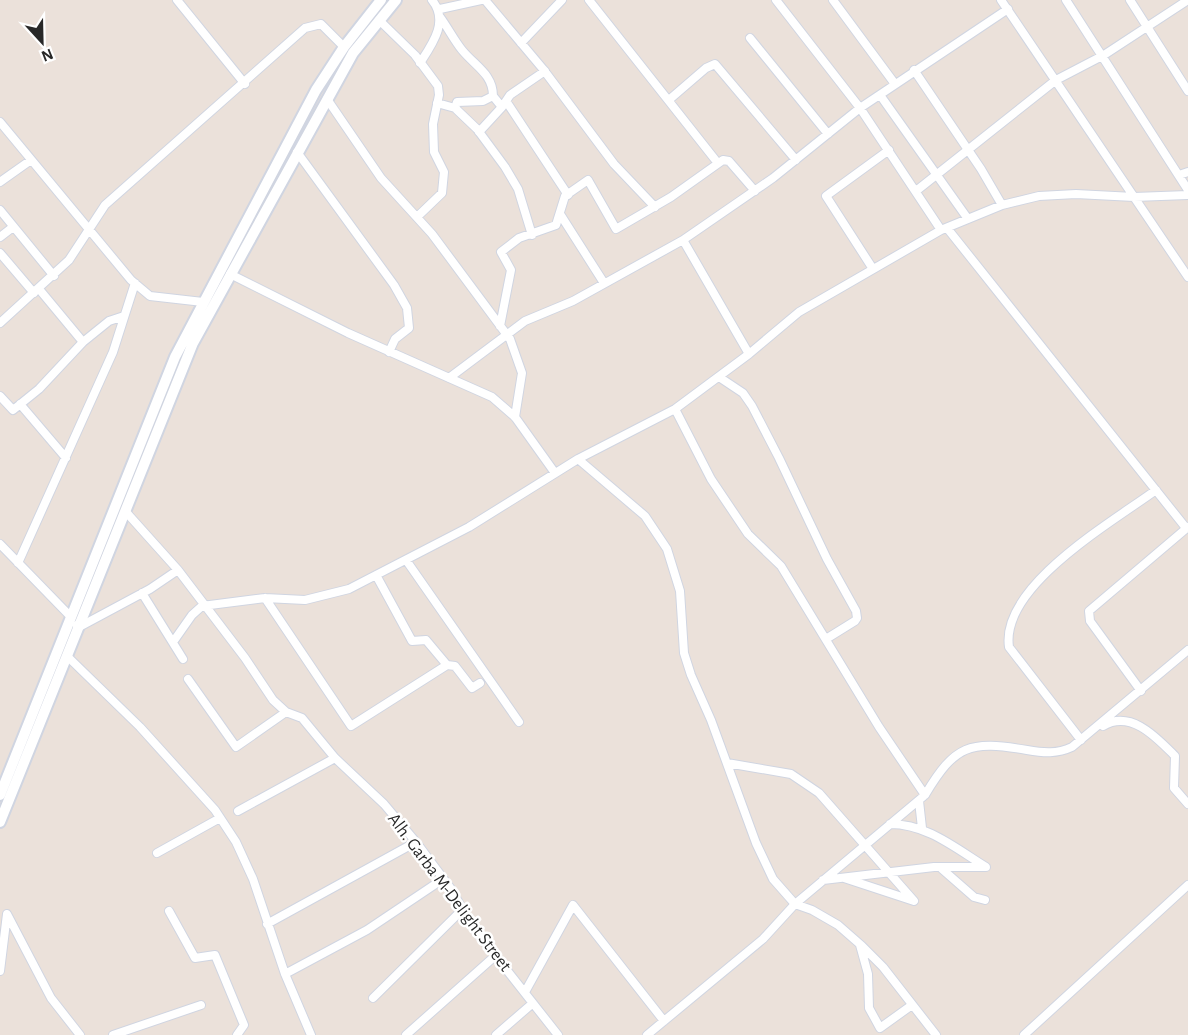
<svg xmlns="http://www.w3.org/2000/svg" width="1188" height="1035" font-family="'Alegreya Sans',sans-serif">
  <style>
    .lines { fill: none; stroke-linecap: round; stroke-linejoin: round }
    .minor-casing { stroke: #d0d5e1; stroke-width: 10 }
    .secondary-casing { stroke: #d0d5e1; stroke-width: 14 }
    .minor { stroke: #fff; stroke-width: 8 }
    .secondary { stroke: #fff; stroke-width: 10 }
    .labels { text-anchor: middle; stroke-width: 5; stroke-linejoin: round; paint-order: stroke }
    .street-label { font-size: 18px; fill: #282828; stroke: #fff }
  </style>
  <rect width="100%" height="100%" fill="#ebe1da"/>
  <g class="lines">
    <defs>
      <path id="minor" d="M 177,0 L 245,84
        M 485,0 L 543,69 L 614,164 L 655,207
        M 589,0 L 717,162
        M 776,0 L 860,108 L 941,230
        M 833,0 L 895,84
        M 1001,0 L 1188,277
        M 1066,0 L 1188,190
        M 1130,0 L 1188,91
        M 440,9 L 481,0
        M 440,17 C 448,28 454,40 462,50 C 475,66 493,74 493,96 L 483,101 L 457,102 L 455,108
        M 379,20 L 415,55 L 438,86 L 439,95 L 433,124 L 434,152 L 444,172 L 442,193 L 417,217
        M 750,38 L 828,134
        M 521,43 L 562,0
        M 420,63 C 433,43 449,21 432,0
        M 914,70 L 981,169 L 1002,205
        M 880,95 L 968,219
        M 327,99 L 381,178 L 432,234 L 510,339 L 522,373 L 515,417
        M 670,99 L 706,68 L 715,64 L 796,160
        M 506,101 L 568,195
        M 437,103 L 455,108 L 477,129 L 505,167 L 518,189 L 532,235
        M 502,107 L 510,95 L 545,71
        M 0,122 L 131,280 L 150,296 L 203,302
        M 479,132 L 502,107 L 493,96
        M 297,152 L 394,285 L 407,308 L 409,328 L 395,339 L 389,352
        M 1179,175 L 1188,172
        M 0,182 L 31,160
        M 916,191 L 1056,80 L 1104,55 L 1188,0
        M 0,210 L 54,276
        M 560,214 L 604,283
        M 947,228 L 1186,528
        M 0,237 L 13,227
        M 683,240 L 749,354
        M 0,253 L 34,293
        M 873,269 L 826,196 L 889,150
        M 230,274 L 348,333 L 492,397 L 515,417 L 555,473
        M 39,289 L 83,342 L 109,321 L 124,316
        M 0,323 L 69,260 L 105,205 L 305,28 L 321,24 L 344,47
        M 500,326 L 511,270 L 501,252 L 519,238 L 556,225 L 565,196 L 588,180 L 616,229 L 671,197 L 723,160 L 729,161 L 755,191
        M 719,377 L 743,393 L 752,406 L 779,458 L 827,559 L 856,611 L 857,618 L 855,621 L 826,639
        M 449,378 L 525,321 L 573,301 L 683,240 L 773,178 L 860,108 L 1008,9
        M 0,396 L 13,410 L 39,389 L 83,342
        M 20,404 L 66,458
        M 578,459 L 645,516 L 667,549 L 680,591 L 684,653 L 691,675 L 711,720 L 756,843 L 773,879 L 795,904 L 812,910 L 838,925 L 862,946 L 883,967 L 936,1035
        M 126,512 L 178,570 L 245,658 L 273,700 L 286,712 L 302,718 L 335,758 L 384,804 L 416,842 L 451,889 L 472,926 L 558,1035
        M 0,544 L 71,617
        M 406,560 L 519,722
        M 18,563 L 113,352 L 135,283
        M 376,575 L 412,641 L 426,640 L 447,665 L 455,666 L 472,688 L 480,683
        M 142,593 L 183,659
        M 265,598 L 351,726 L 447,665
        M 77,625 L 81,626 L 150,589 L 178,570
        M 173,642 L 192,615 L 202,606 L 265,598 L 305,600 L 349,589 L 469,527 L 578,459 L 675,409 L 749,354 L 799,312 L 941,230 L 1002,205 L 1039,196 L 1076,194 L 1134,197 L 1188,195
        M 68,657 L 140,727 L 215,810 L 236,842 L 253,879 L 285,974 L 311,1035
        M 188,679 L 236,747 L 286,712
        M 1141,691 L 1090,621 L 1089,611 L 1188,527
        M 1103,726 C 1131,709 1157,738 1175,756 L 1174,788 L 1188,804
        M 1081,740 L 1009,647 C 1000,586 1114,521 1156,490
        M 727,763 L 791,774 L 819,793 L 914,901 L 844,878
        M 925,795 C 955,745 969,740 1027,750 C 1044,753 1057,754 1072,747 L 1188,650
        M 919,801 L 922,828
        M 238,811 L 335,758
        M 157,853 L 220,818
        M 942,869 L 974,897 L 985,900
        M 823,880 L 934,867 L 986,867 C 955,848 927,824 890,824
        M 169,911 L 195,958 L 215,955 L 244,1025 L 237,1035
        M 267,924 L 416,842
        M 860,945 L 868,974 L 869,1008 L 880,1028 L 912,1005
        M 0,971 L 7,914 L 51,998 L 80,1035
        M 285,974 L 367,930 L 443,879
        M 525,992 L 573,905 L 664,1021
        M 373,998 L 463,909
        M 113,1035 L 201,1005
        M 406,1035 L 495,956
        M 496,1035 L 533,1003
        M 647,1035 L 763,939 L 795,904 L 925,795 L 879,727 L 781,566 L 748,534 L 711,479 L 675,409
        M 1024,1035 L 1188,885"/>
      <path id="secondary" d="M 0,795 L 175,357 L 316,90 L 344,47 L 381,0
        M 0,822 L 193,343 L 353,53 L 396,0"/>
    </defs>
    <!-- minor casing -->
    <use href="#minor" class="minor-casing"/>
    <!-- secondary casing -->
    <use href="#secondary" class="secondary-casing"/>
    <!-- minor -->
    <use href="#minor" class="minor"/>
    <!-- secondary -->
    <use href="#secondary" class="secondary"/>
  </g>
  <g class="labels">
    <!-- street labels -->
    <g class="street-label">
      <text transform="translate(450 892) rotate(53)" y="6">Alh. Garba M-Delight Street</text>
    </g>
  </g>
  <!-- north arrow -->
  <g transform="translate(42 42) rotate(158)" stroke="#ffffff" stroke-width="4.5" paint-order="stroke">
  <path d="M0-4.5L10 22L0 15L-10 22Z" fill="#282828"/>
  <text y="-9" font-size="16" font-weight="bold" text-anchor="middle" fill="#282828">N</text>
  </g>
</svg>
